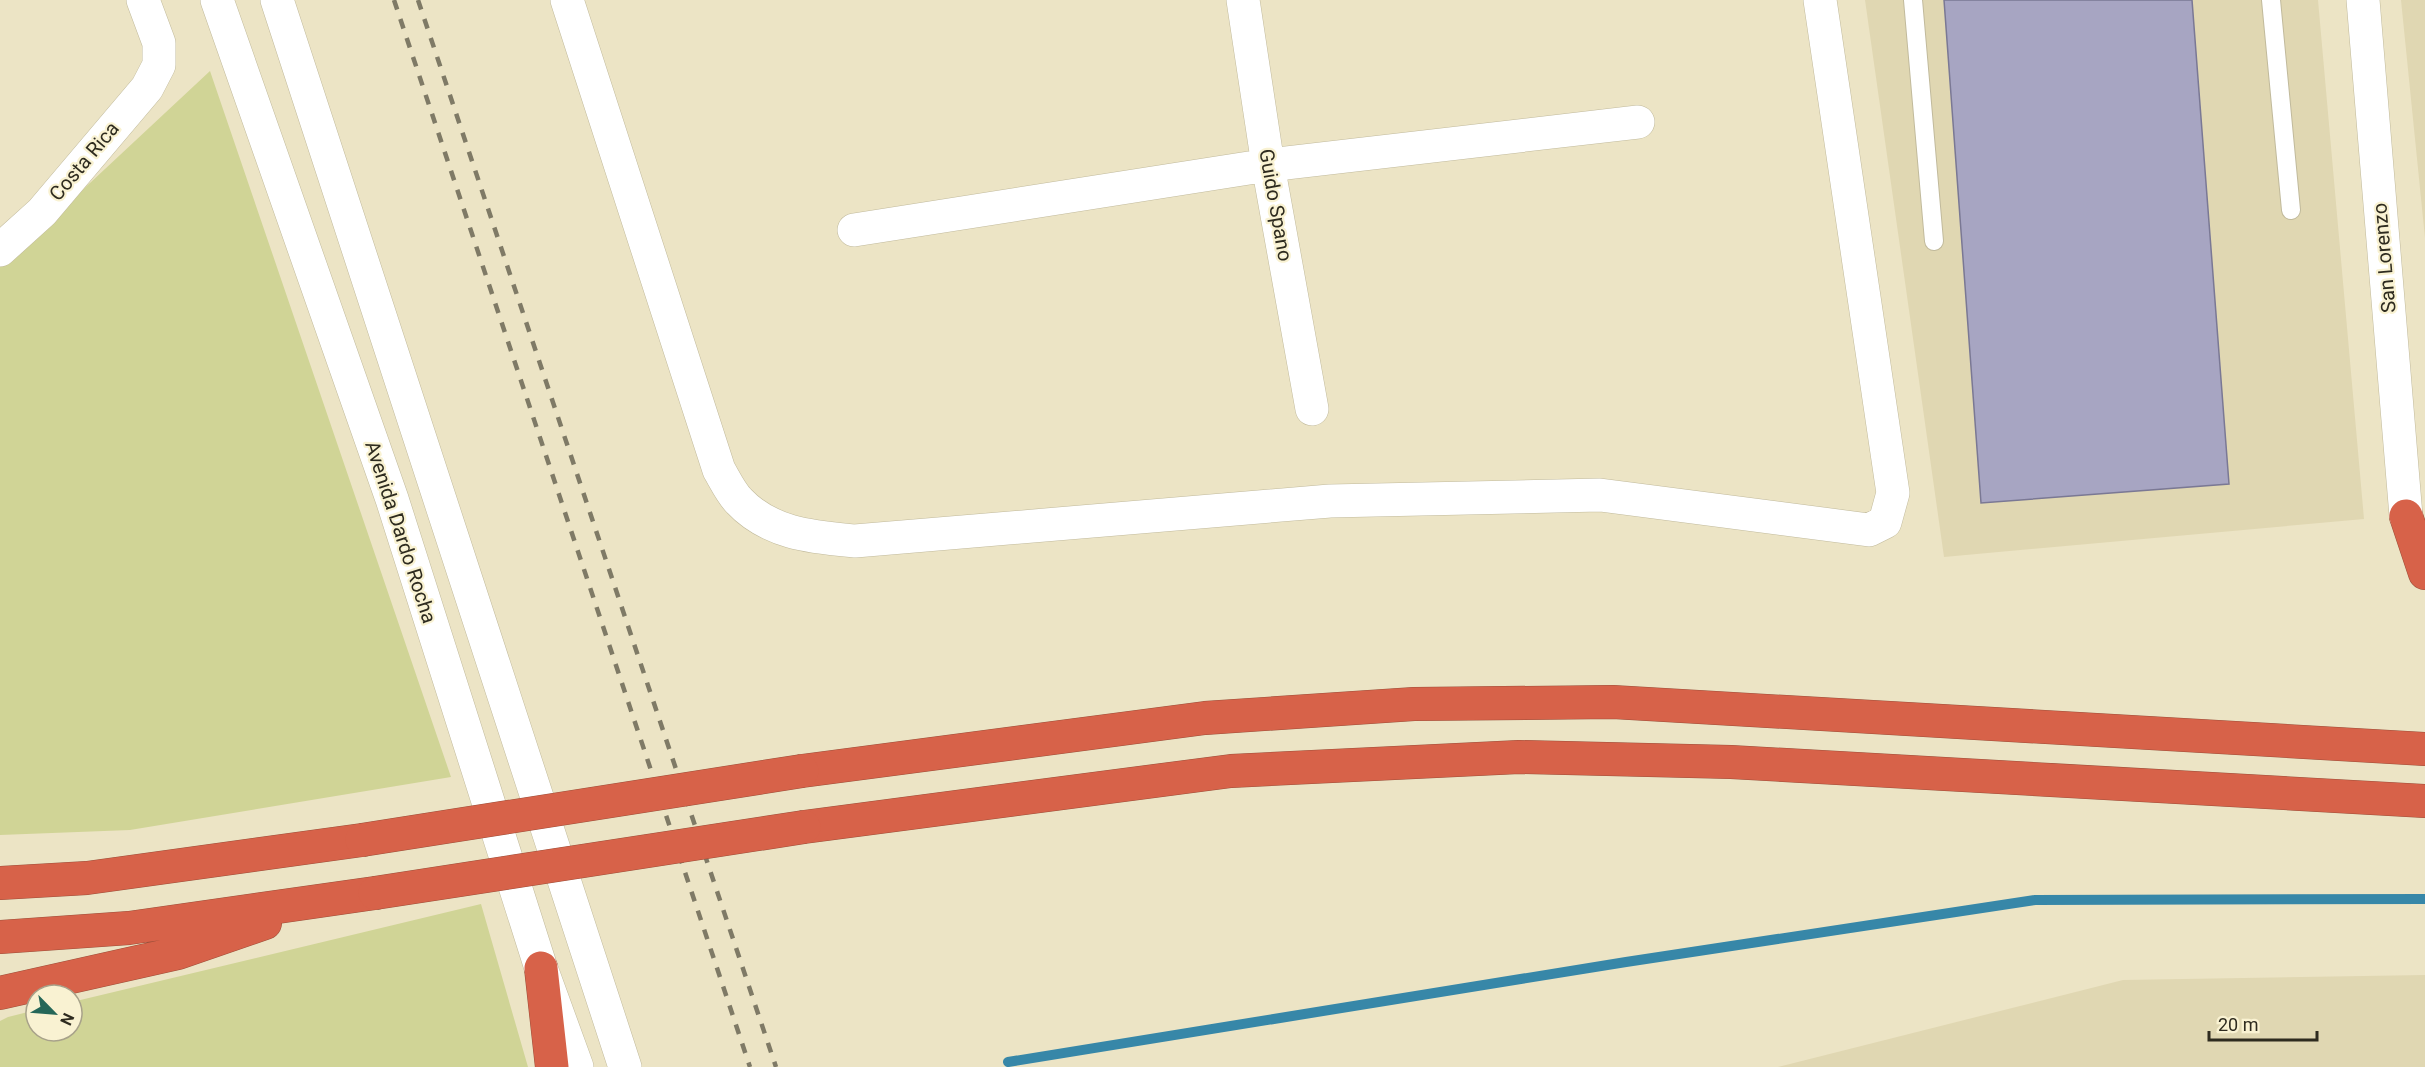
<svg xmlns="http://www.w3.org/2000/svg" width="2425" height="1067" font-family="Roboto,sans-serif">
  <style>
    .built { fill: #e0d7b2 }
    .green { fill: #d0d496 }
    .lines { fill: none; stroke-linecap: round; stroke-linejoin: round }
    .stream { stroke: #3787a8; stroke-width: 10 }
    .building { fill: #a7a5c2; stroke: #7a7894; stroke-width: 1.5 }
    .lane-casing { stroke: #c1ba9c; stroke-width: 20 }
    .street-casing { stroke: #c1ba9c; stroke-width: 34 }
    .secondary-casing { stroke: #c1ba9c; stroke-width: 34 }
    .highway-casing { stroke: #9c4f3a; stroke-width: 34 }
    .lane { stroke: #fff; stroke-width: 18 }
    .street { stroke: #fff; stroke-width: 33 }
    .secondary { stroke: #fff; stroke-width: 33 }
    .highway { stroke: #d76249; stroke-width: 33 }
    .rail { stroke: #7f7a66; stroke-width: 4.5; stroke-dasharray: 10 10; stroke-linecap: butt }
    .highway-bridge-casing { stroke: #9c4f3a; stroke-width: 34; stroke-linecap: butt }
    .highway-bridge { stroke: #d76249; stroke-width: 33 }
    .labels { text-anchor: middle; stroke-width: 4.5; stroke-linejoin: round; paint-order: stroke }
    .street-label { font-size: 20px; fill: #2e2b1f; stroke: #f9f2d2 }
  </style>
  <rect width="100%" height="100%" fill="#ece4c5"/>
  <!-- built -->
  <path class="built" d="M 1865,0 L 2318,0 L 2364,519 L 1944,557 Z
    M 2401,0 L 2425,0 L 2425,238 Z
    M 2425,975 L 2425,1067 L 1778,1067 L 2123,980 Z"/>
  <!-- green -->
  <path class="green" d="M 210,71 L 451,777 L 130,830 L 0,835 L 0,267 Z
    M 481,904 L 528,1067 L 0,1067 L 0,1021 L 8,1017 L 36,1010 L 36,1031 L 72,1031 L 72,1002 Z"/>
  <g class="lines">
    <!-- stream -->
    <path class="stream" d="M 1008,1062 L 1626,962 L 2035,900 L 2425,899"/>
  </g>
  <!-- building -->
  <path class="building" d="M 1944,0 L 2192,0 L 2229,484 L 1981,503 Z"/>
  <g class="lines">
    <defs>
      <path id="lane" d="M 1913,0 L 1934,241
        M 2271,0 L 2291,210"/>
      <path id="street" d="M 567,0 L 719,470 C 725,480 731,493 739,501 C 770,534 813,537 855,541 L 1330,501 L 1600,495 L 1869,530 L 1885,522 L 1893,493 L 1820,0
        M 1243,0 L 1268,165 L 1312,409
        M 854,230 L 1268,165 L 1638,122
        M 0,250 L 42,212 L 147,88 L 159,65 L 159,43 L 143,0"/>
      <path id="secondary" d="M 217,0 L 392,499 L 541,968 L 577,1067
        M 277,0 L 625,1067
        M 2363,0 L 2406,516"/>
      <path id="highway" d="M 2406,516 L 2425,573
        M 802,771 L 1205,718 L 1414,704 L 1613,702 L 2425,749
        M 804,827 L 1231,771 L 1519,757 L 1731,762 L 2425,801
        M 0,883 L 87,878 L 362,840
        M 0,937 L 129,928 L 375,893
        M 541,968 L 552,1067
        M 0,993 L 178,953 L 265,923"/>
    </defs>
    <!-- lane casing -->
    <use href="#lane" class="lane-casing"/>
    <!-- street casing -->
    <use href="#street" class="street-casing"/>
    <!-- secondary casing -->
    <use href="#secondary" class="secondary-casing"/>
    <!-- highway casing -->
    <use href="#highway" class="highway-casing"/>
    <!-- lane -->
    <use href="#lane" class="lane"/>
    <!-- street -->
    <use href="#street" class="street"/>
    <!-- secondary -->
    <use href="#secondary" class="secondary"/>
    <!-- highway -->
    <use href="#highway" class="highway"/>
    <!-- rail -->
    <path class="rail" d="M 394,0 L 750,1067
      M 418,0 L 776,1067"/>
    <defs>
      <path id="highway-bridge" d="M 362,840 L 802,771
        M 375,893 L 804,827"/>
    </defs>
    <!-- highway-bridge casing -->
    <use href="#highway-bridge" class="highway-bridge-casing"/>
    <!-- highway-bridge -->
    <use href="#highway-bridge" class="highway-bridge"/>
  </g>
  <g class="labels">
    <!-- street labels -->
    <g class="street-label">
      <text transform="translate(84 161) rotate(-50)" y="7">Costa Rica</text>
      <text transform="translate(1276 205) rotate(80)" y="7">Guido Spano</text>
      <text transform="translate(2384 258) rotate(-95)" y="7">San Lorenzo</text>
      <text transform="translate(401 532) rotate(72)" y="7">Avenida Dardo Rocha</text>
    </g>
  </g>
  <!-- north arrow -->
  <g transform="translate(54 1013) rotate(115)"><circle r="28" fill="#f9f2d2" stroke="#a8a28a" stroke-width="1.5"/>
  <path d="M0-4.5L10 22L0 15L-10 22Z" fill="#256758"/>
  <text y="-9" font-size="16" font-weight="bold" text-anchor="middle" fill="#2e2b1f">N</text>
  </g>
  <!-- scale -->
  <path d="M2209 1031v9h108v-9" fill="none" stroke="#2e2b1f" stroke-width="3"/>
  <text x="2218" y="1031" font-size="18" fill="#2e2b1f" stroke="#f9f2d2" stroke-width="4.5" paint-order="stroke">20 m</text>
</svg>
